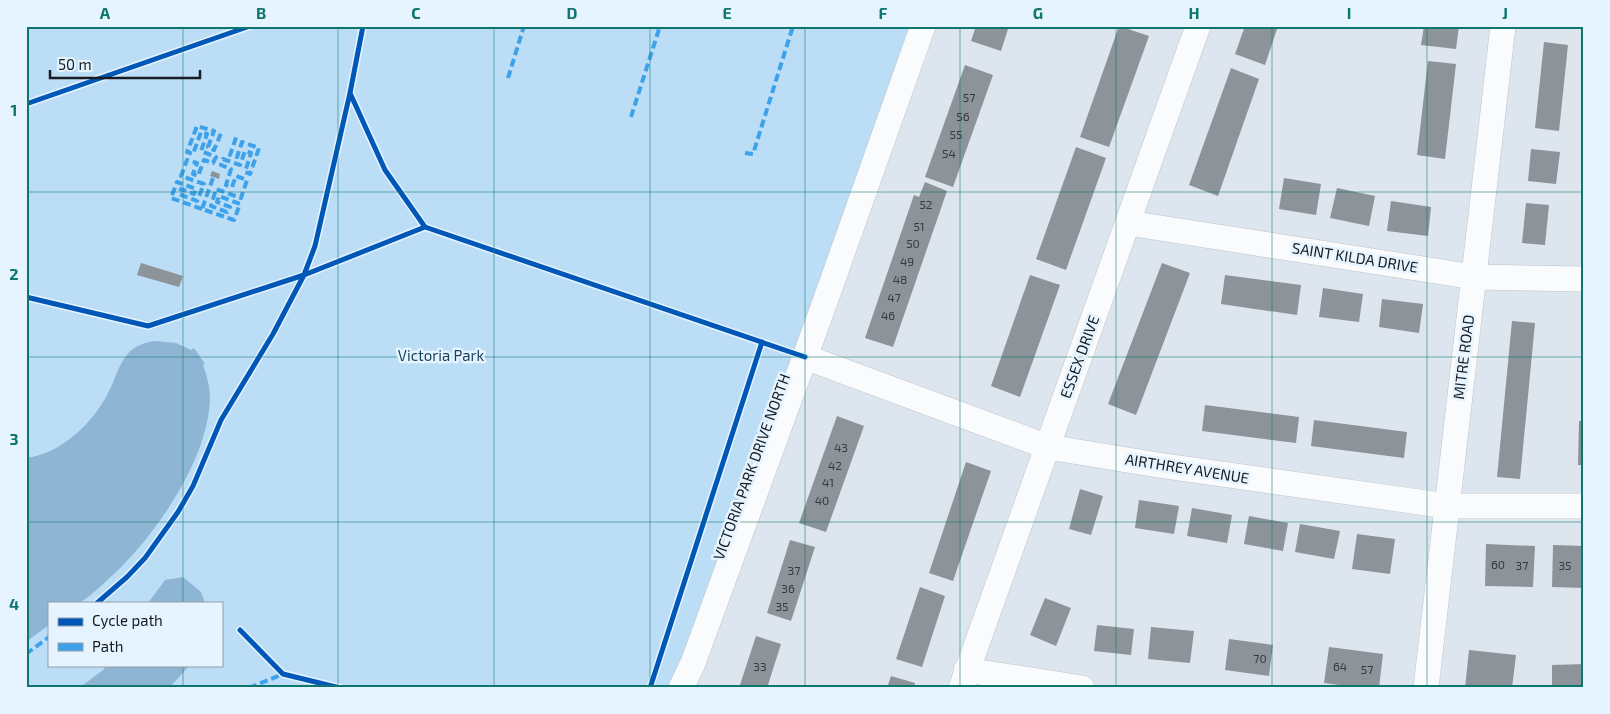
<svg xmlns="http://www.w3.org/2000/svg" width="1610" height="714" font-family="'Exo 2',sans-serif">
  <style>
    .green { fill: #bbddf6; fill-rule: evenodd }
    .water { fill: #8eb5d3 }
    .building { fill: #8c9399 }
    .lines { fill: none; stroke-linecap: round; stroke-linejoin: round }
    .minor-casing { stroke: #bdc4ca; stroke-width: 26 }
    .minor { stroke: #fafbfc; stroke-width: 25 }
    .quiet { stroke: #3da2ea; stroke-width: 4; stroke-dasharray: 8 4; stroke-linecap: butt }
    .cycleway-casing { stroke: #e6f4ff; stroke-width: 8 }
    .cycleway { stroke: #0057b8; stroke-width: 5 }
    .grid { fill: none; stroke: #0f766e; stroke-width: 1; stroke-opacity: 0.55 }
    .labels { text-anchor: middle; stroke-width: 5; stroke-linejoin: round; paint-order: stroke }
    .number-label { font-size: 12px; fill: #343a40 }
    .street-label { font-size: 15px; fill: #171d22; stroke: #e6f4ff }
    .park-label { font-size: 15px; fill: #153f5b; stroke: #e6f4ff }
    .neatline { fill: none; stroke: #0f766e; stroke-width: 2 }
    .grid-label { font-size: 16px; text-anchor: middle; font-weight: bold; fill: #0f766e }
  </style>
  <rect width="100%" height="100%" fill="#dde6ee"/>
  <!-- green -->
  <path class="green" d="M 26,26 L 920,26 L 672,688 L 26,688 ZM 49,603 L 221,603 L 221,665 L 49,665 Z"/>
  <!-- water -->
  <path class="water" d="M 154,341 L 176,343 L 191,350 L 194,348 L 205,364 L 203,365 C 207,376 210,387 210,399 C 208,459 157,533 115,573 C 107,580 88,599 79,603 C 73,605 56,603 49,603 L 49,625 L 26,642 L 26,458 C 61,454 93,423 108,393 C 115,381 118,365 127,355 C 133,346 144,343 154,341 Z
    M 183,577 L 201,592 L 205,603 L 148,603 L 165,580 Z
    M 107,665 L 190,665 L 169,688 L 79,688 L 103,670 Z"/>
  <!-- building -->
  <path class="building" d="M 976,26 L 1009,26 L 1001,51 L 971,41 Z
    M 1119,26 L 1149,36 L 1109,147 L 1080,137 Z
    M 1245,26 L 1278,26 L 1265,65 L 1235,54 Z
    M 1424,26 L 1459,26 L 1456,49 L 1421,45 Z
    M 1544,42 L 1568,45 L 1559,131 L 1535,128 Z
    M 1428,61 L 1456,64 L 1445,159 L 1417,155 Z
    M 965,65 L 993,75 L 953,187 L 925,177 Z
    M 1231,68 L 1259,79 L 1218,196 L 1189,185 Z
    M 1076,147 L 1106,158 L 1066,270 L 1036,259 Z
    M 1531,149 L 1560,152 L 1556,184 L 1528,181 Z
    M 212,171 L 220,174 L 219,179 L 210,176 Z
    M 1284,178 L 1321,184 L 1316,215 L 1279,209 Z
    M 925,182 L 947,191 L 893,347 L 865,338 L 914,195 L 919,197 Z
    M 1337,188 L 1375,196 L 1369,226 L 1330,218 Z
    M 1391,201 L 1431,207 L 1428,236 L 1387,231 Z
    M 1526,203 L 1549,205 L 1545,245 L 1522,243 Z
    M 141,263 L 183,276 L 179,287 L 137,275 Z
    M 1162,263 L 1190,273 L 1136,415 L 1108,404 Z
    M 1030,275 L 1060,285 L 1020,397 L 991,386 Z
    M 1225,275 L 1301,285 L 1297,315 L 1221,304 Z
    M 1323,288 L 1363,294 L 1359,322 L 1319,317 Z
    M 1382,299 L 1423,304 L 1419,333 L 1379,327 Z
    M 1512,321 L 1535,323 L 1520,479 L 1497,477 Z
    M 1205,405 L 1299,417 L 1296,443 L 1202,431 Z
    M 837,416 L 864,426 L 826,532 L 799,523 Z
    M 1314,420 L 1407,432 L 1404,458 L 1311,446 Z
    M 1579,421 L 1584,421 L 1584,465 L 1578,465 Z
    M 966,462 L 991,471 L 953,581 L 929,573 Z
    M 1080,489 L 1103,496 L 1091,535 L 1069,529 Z
    M 1139,500 L 1179,506 L 1174,534 L 1135,528 Z
    M 1192,508 L 1232,515 L 1227,543 L 1187,536 Z
    M 1249,516 L 1288,523 L 1283,551 L 1244,544 Z
    M 1300,524 L 1340,531 L 1334,559 L 1295,552 Z
    M 1357,534 L 1395,539 L 1390,574 L 1352,569 Z
    M 790,540 L 815,547 L 791,621 L 767,613 Z
    M 1486,544 L 1535,546 L 1533,587 L 1485,586 Z
    M 1553,545 L 1584,546 L 1584,588 L 1552,587 Z
    M 920,587 L 945,596 L 922,667 L 896,659 Z
    M 1045,598 L 1071,608 L 1056,646 L 1030,635 Z
    M 1097,625 L 1134,629 L 1131,655 L 1094,651 Z
    M 1151,627 L 1194,631 L 1190,663 L 1148,659 Z
    M 756,636 L 781,644 L 767,688 L 739,688 Z
    M 1229,639 L 1273,645 L 1269,676 L 1225,670 Z
    M 1329,647 L 1383,654 L 1379,688 L 1361,688 L 1324,683 Z
    M 1469,650 L 1516,655 L 1512,688 L 1465,688 Z
    M 1584,664 L 1584,688 L 1552,688 L 1552,665 Z
    M 891,676 L 915,683 L 914,688 L 887,688 Z"/>
  <g class="lines">
    <defs>
      <path id="minor" d="M 1128,223 L 1474,277 L 1584,279
        M 805,357 L 1048,447 L 1158,465 L 1447,506 L 1584,506
        M 966,670 L 1082,688
        M 681,688 L 693,663 L 821,313 L 923,26
        M 961,688 L 1198,26
        M 1426,688 L 1503,26"/>
    </defs>
    <!-- minor casing -->
    <use href="#minor" class="minor-casing"/>
    <!-- minor -->
    <use href="#minor" class="minor"/>
    <!-- quiet -->
    <path class="quiet" d="M 508,78 L 524,26
      M 631,117 L 660,26
      M 745,153 L 753,154 L 793,26
      M 213,178 L 202,209 L 234,220 L 240,204 L 219,196 L 217,202 L 230,207 L 227,212 L 211,206 L 216,189 L 241,198 L 247,180 L 236,176 L 232,187 L 226,185 L 231,169 L 221,165 L 223,159 L 240,165 L 245,151 L 251,153 L 245,172 L 250,174 L 259,148 L 242,142 L 237,157 L 230,155 L 237,135
      M 202,209 L 171,198 L 177,182 L 196,189 L 194,194 L 181,189 L 179,194 L 197,201 L 204,184 L 181,176 L 187,160 L 197,163 L 193,174 L 198,176 L 204,160 L 213,163 L 216,157 L 201,151 L 207,134 L 201,132 L 193,154 L 187,152 L 197,126 L 214,131 L 208,147 L 214,150 L 222,131
      M 26,654 L 49,637
      M 249,688 L 283,674"/>
    <defs>
      <path id="cycleway" d="M 350,93 L 385,170 L 425,227
        M 26,104 L 250,26
        M 26,297 L 148,326 L 304,275 L 425,227 L 805,357
        M 97,603 L 127,577 L 145,558 L 178,512 L 193,486 L 221,420 L 273,334 L 304,275 L 315,246 L 350,93 L 363,26
        M 240,630 L 283,674 L 340,688
        M 650,688 L 762,342"/>
    </defs>
    <!-- cycleway casing -->
    <use href="#cycleway" class="cycleway-casing"/>
    <!-- cycleway -->
    <use href="#cycleway" class="cycleway"/>
  </g>
  <!-- grid -->
  <path class="grid" d="M 183,26 L 183,603M 338,26 L 338,688M 494,26 L 494,688M 650,26 L 650,688M 805,26 L 805,688M 960,26 L 960,688M 1116,26 L 1116,688M 1272,26 L 1272,688M 1427,26 L 1427,688M 26,192 L 1584,192M 26,357 L 1584,357M 26,522 L 1584,522M 183,665 L 183,688"/>
  <g class="labels">
    <!-- number labels -->
    <g class="number-label">
      <text x="969" y="102">57</text>
      <text x="963" y="121">56</text>
      <text x="956" y="139">55</text>
      <text x="949" y="158">54</text>
      <text x="926" y="209">52</text>
      <text x="919" y="231">51</text>
      <text x="913" y="248">50</text>
      <text x="907" y="266">49</text>
      <text x="900" y="284">48</text>
      <text x="894" y="302">47</text>
      <text x="888" y="320">46</text>
      <text x="841" y="452">43</text>
      <text x="835" y="470">42</text>
      <text x="828" y="487">41</text>
      <text x="822" y="505">40</text>
      <text x="1498" y="569">60</text>
      <text x="1522" y="570">37</text>
      <text x="1565" y="570">35</text>
      <text x="794" y="575">37</text>
      <text x="788" y="593">36</text>
      <text x="782" y="611">35</text>
      <text x="1260" y="663">70</text>
      <text x="760" y="671">33</text>
      <text x="1340" y="671">64</text>
      <text x="1367" y="674">57</text>
    </g>
    <!-- street labels -->
    <g class="street-label">
      <text transform="translate(1355 258) rotate(9)" y="5">SAINT KILDA DRIVE</text>
      <text transform="translate(1080 357) rotate(-70)" y="5">ESSEX DRIVE</text>
      <text transform="translate(1464 357) rotate(-83)" y="5">MITRE ROAD</text>
      <text transform="translate(752 467) rotate(-70)" y="5">VICTORIA PARK DRIVE NORTH</text>
      <text transform="translate(1187 469) rotate(9)" y="5">AIRTHREY AVENUE</text>
    </g>
    <!-- park labels -->
    <g class="park-label">
      <text x="441" y="361">Victoria Park</text>
    </g>
  </g>
  <!-- border -->
  <rect width="1610" height="714" fill="none" stroke="#e6f4ff" stroke-width="55"/>
  <!-- legend -->
  <rect x="48" y="602" width="175" height="65" fill="#e6f4ff" stroke="#939ea7"/>
  <rect x="58" y="618" width="25" height="8" fill="#0057b8" stroke="#939ea7"/>
  <text x="92" y="626" font-size="15" fill="#171d22">Cycle path</text>
  <rect x="58" y="643" width="25" height="8" fill="#3da2ea" stroke="#939ea7"/>
  <text x="92" y="652" font-size="15" fill="#171d22">Path</text>
  <!-- scale -->
  <path d="M50 70v8h150v-8" fill="none" stroke="#171d22" stroke-width="2.5"/>
  <text x="58" y="70" font-size="15" fill="#171d22" stroke="#e6f4ff" stroke-width="4" paint-order="stroke">50 m</text>
  <rect x="28" y="28" width="1554" height="658" class="neatline"/>
  <g class="grid-label">
    <text x="105" y="19">A</text>
    <text x="261" y="19">B</text>
    <text x="416" y="19">C</text>
    <text x="572" y="19">D</text>
    <text x="727" y="19">E</text>
    <text x="883" y="19">F</text>
    <text x="1038" y="19">G</text>
    <text x="1194" y="19">H</text>
    <text x="1349" y="19">I</text>
    <text x="1505" y="19">J</text>
    <text x="14" y="116">1</text>
    <text x="14" y="280">2</text>
    <text x="14" y="445">3</text>
    <text x="14" y="610">4</text>
  </g>
</svg>
